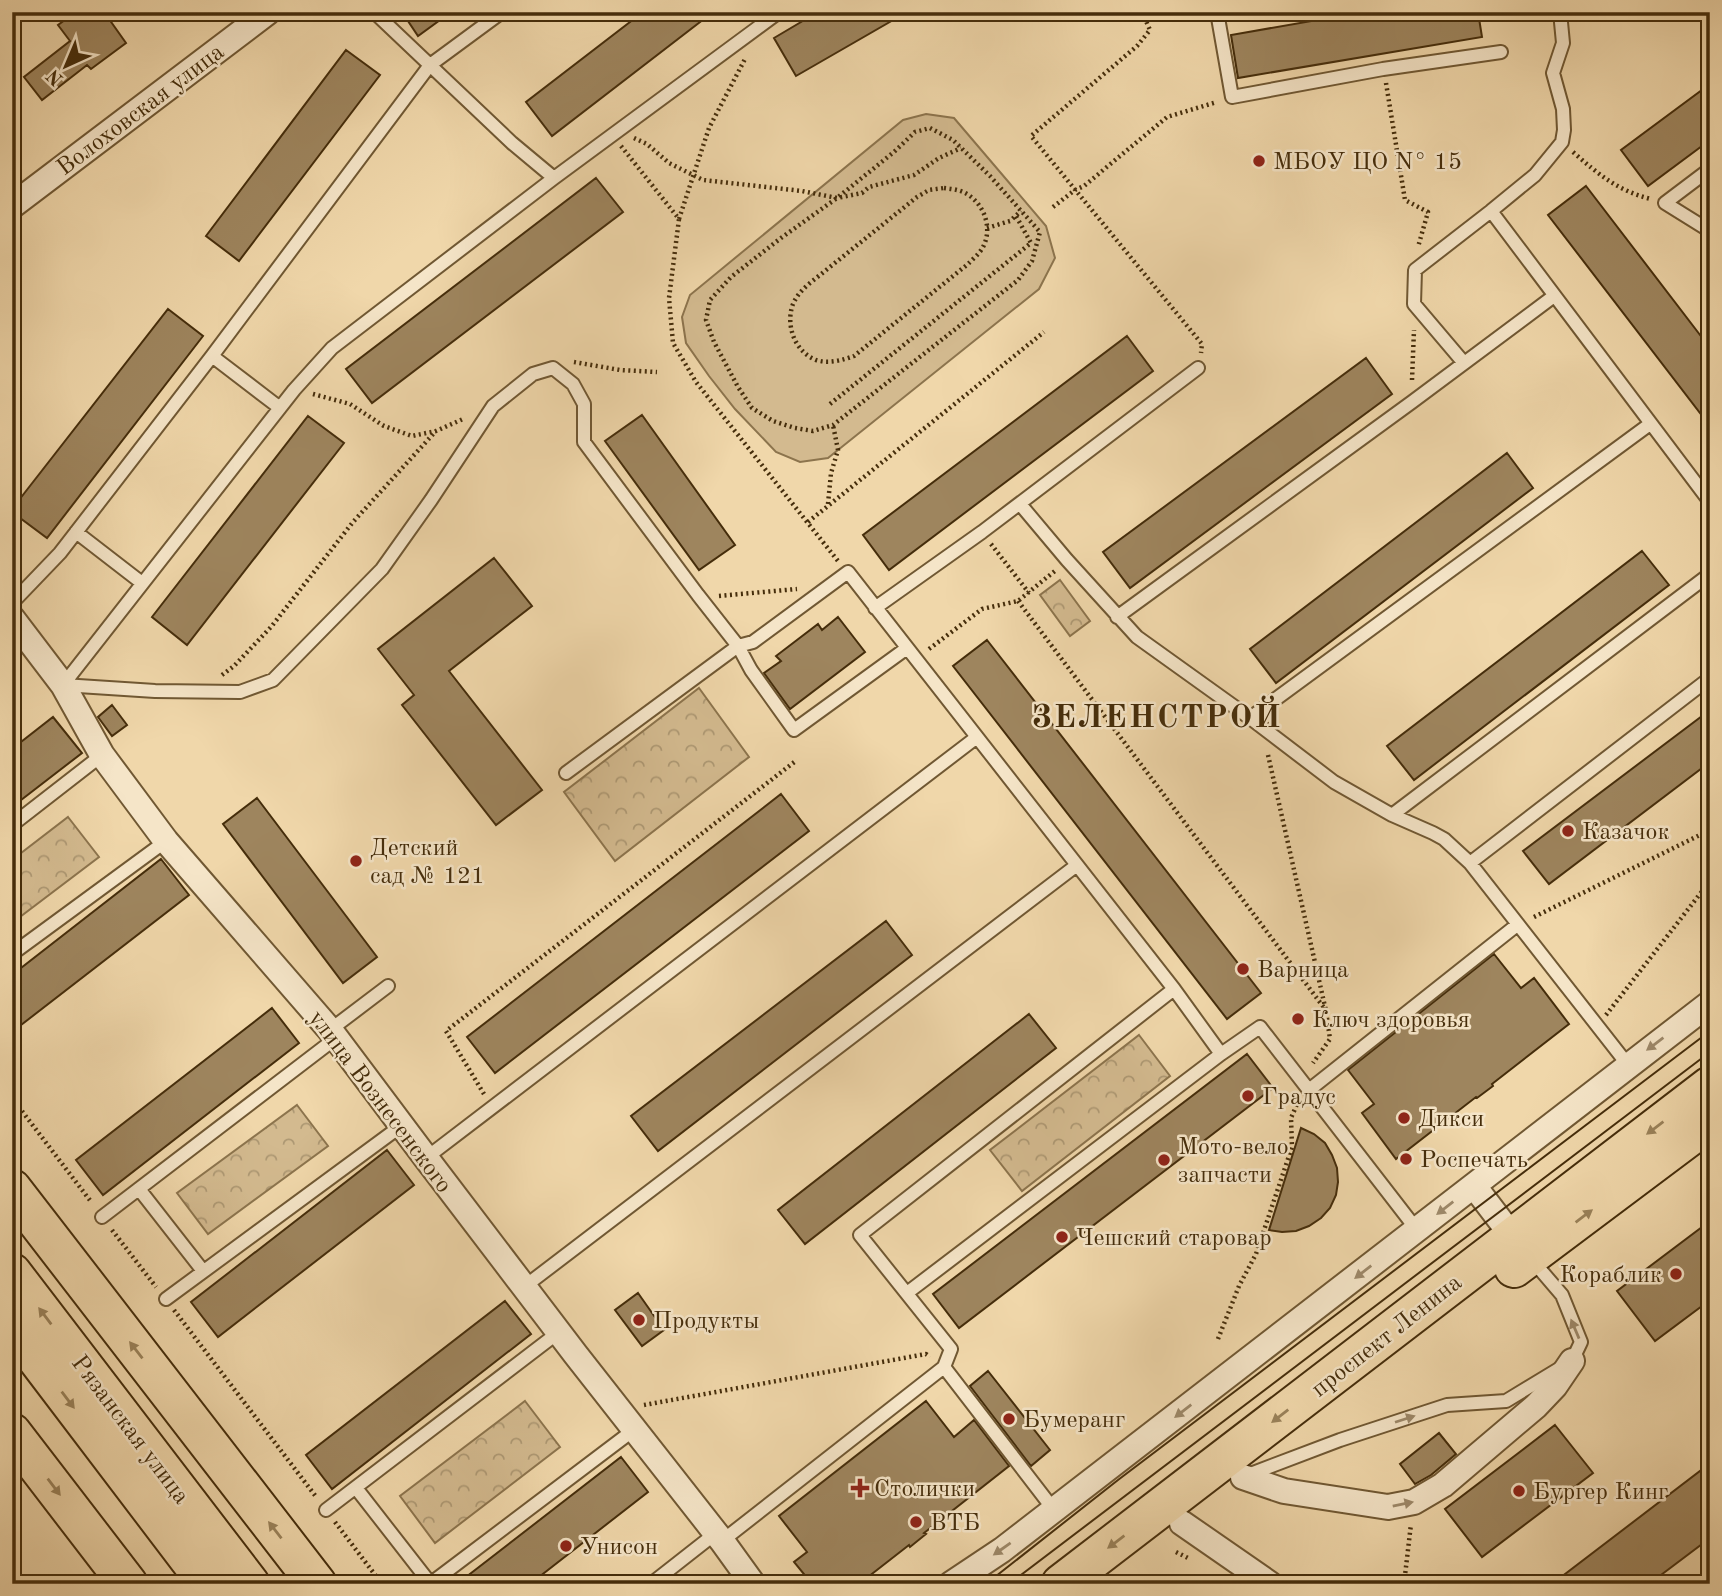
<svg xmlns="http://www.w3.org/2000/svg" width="1722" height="1596" font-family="'Old Standard TT',serif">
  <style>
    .forest { fill: url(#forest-crowns); stroke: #8c744d; stroke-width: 2 }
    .garden { fill: #d3ba8f; stroke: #8c744d; stroke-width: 2 }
    .building { fill: #9e855e; stroke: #452d0b; stroke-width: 2 }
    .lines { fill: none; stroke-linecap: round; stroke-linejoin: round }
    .service-casing { stroke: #705833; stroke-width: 16 }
    .minor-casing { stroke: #705833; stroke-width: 28 }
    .primary-casing { stroke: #452d0b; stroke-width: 42 }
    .path { stroke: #452d0b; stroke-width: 4.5; stroke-dasharray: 2 3.5; stroke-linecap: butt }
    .service { stroke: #f5e5c8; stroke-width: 12 }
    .minor { stroke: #f5e5c8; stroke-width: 24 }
    .primary { stroke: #f0d7aa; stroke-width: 38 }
    .tram { stroke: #452d0b; stroke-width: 2 }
    .oneway { fill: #9d896a }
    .oneway2 { fill: #9a825a }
    .poi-dot { fill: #8f2418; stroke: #f5e5c8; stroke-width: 2.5 }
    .labels { text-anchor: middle; stroke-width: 5; stroke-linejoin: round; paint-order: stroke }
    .street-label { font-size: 24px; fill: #452d0b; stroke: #f5e5c8 }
    .poi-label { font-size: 24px; fill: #452d0b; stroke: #f5e5c8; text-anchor: start }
    .district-label { font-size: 32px; font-weight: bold; letter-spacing: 2px; fill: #452d0b; stroke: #f5e5c8 }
  </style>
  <defs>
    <pattern id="forest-crowns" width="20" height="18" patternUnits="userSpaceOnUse" patternTransform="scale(1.75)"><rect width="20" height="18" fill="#d3ba8f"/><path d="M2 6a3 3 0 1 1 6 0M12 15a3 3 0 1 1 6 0" fill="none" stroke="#ad9873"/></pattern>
  </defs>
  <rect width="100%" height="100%" fill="#f0d7aa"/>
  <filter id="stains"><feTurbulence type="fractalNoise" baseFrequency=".00286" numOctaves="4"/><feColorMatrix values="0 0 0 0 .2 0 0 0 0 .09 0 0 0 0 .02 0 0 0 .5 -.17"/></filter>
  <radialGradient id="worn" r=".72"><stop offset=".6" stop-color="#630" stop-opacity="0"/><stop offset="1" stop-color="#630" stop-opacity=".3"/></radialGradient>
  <!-- forest -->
  <path class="forest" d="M 1060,580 L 1090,621 L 1070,636 L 1040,595 Z
    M 699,688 L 749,757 L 615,861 L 564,792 Z
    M 68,817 L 99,857 L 12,923 L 12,860 Z
    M 1139,1035 L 1170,1076 L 1022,1191 L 990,1150 Z
    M 297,1105 L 328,1146 L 208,1234 L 177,1193 Z
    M 525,1401 L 560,1447 L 435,1543 L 400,1496 Z"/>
  <!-- garden -->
  <path class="garden" d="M 926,114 L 954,118 L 1046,226 L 1055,258 L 1039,289 L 838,450 L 828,458 L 800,462 L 776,452 L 735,409 L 709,376 L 686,343 L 682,317 L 690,295 L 903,120 Z"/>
  <!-- building -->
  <path class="building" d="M 76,12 L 104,12 L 126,43 L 91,69 L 87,65 L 42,100 L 24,77 L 70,41 L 58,25 Z
    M 402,12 L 451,12 L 418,36 Z
    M 643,12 L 713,12 L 552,136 L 526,102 Z
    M 818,12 L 907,12 L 796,76 L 774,38 Z
    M 1328,12 L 1478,12 L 1482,37 L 1238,78 L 1231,35 L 1329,18 Z
    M 346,50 L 380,75 L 239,261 L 206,236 Z
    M 1710,84 L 1710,140 L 1648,186 L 1621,150 Z
    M 596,178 L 623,212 L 372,403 L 346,369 Z
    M 1586,186 L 1710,348 L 1710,426 L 1548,215 Z
    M 168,309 L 203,336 L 47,538 L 12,512 L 12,509 Z
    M 1127,336 L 1153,371 L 889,570 L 863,535 Z
    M 1366,358 L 1392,394 L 1130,588 L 1103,552 Z
    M 642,415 L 735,545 L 699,570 L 605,441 Z
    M 308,416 L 344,443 L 187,645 L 152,617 Z
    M 1507,453 L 1533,488 L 1276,683 L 1250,649 Z
    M 1642,551 L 1669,585 L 1414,780 L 1387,746 Z
    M 494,558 L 532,606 L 449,671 L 542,790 L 496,825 L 402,705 L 414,695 L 378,649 Z
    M 838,617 L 865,652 L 790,709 L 764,673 L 781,661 L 776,656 L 818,624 L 822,630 Z
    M 987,640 L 1261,993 L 1227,1019 L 953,666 Z
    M 112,705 L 127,725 L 112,736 L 98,717 Z
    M 1710,710 L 1710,762 L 1549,884 L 1523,851 Z
    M 53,717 L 82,753 L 12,807 L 12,749 Z
    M 781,794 L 809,831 L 495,1073 L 467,1037 Z
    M 257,798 L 377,957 L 343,983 L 223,824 Z
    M 161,859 L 189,895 L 12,1032 L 12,975 Z
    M 886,921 L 912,955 L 658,1151 L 631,1116 Z
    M 1494,954 L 1521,988 L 1534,978 L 1569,1024 L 1492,1084 L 1493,1086 L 1477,1098 L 1476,1097 L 1396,1159 L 1362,1113 L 1374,1104 L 1348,1070 Z
    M 272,1008 L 299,1043 L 103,1195 L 76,1160 Z
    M 1029,1014 L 1056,1048 L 805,1244 L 778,1210 Z
    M 1247,1054 L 1273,1088 L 959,1328 L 933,1294 Z
    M 1301,1128 L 1314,1134 L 1325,1143 L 1332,1155 L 1337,1168 L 1338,1182 L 1336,1195 L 1330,1208 L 1321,1218 L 1309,1226 L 1296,1231 L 1282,1232 L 1269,1230 Z
    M 387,1150 L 414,1185 L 218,1337 L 191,1302 Z
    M 1710,1221 L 1710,1300 L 1655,1341 L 1617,1291 Z
    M 638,1293 L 664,1330 L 642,1346 L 615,1310 Z
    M 505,1301 L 531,1334 L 332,1489 L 306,1455 Z
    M 988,1371 L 1050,1450 L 1031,1466 L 970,1386 Z
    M 926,1401 L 954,1437 L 974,1420 L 1009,1466 L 924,1533 L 926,1534 L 910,1547 L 909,1545 L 859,1584 L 812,1584 L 794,1562 L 807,1552 L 779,1516 Z
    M 1555,1425 L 1593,1473 L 1482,1557 L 1445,1509 Z
    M 1439,1433 L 1456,1454 L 1431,1475 L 1415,1484 L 1400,1464 Z
    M 621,1457 L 648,1492 L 530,1584 L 457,1584 Z
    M 1700,1471 L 1710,1485 L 1710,1538 L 1649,1584 L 1552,1584 Z"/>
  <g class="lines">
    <defs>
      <path id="service" d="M 374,12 L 512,143 L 554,178
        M 1217,12 L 1232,97 L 1383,69 L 1501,52
        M 1710,169 L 1665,203 L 1710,231
        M 1491,211 L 1710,502
        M 212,356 L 280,408
        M 1464,363 L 1414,304 L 1415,270 L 1491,211 L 1535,175 L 1562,142 L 1564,130 L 1563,109 L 1553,73 L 1563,43 L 1560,12
        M 1020,504 L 1067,560 L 1137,637 L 1250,718 L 1334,782 L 1392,815 L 1433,833 L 1444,839 L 1470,863 L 1628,1065
        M 76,532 L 142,583
        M 12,603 L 60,553 L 212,356 L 430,65 L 502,12
        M 875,608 L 982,532 L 1198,368
        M 1117,617 L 1412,402 L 1554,296
        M 63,685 L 155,691 L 240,692 L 273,680 L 382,569 L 431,500 L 493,406 L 533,374 L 553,368 L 573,384 L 584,404 L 584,442 L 698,595 L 738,646 L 753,642 L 848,572 L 1174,989 L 1221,1054
        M 63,685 L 294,390 L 332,348 L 554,178 L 779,12
        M 1250,718 L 1650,424
        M 566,773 L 738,646 L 751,670 L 794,730 L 907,648
        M 1392,815 L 1710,574
        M 12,825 L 102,755
        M 1470,863 L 1710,678
        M 12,954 L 166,841
        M 330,1030 L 388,986
        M 1309,1090 L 1517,925
        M 426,1158 L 977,737
        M 139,1189 L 203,1271
        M 102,1217 L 336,1038
        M 524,1287 L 1077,865
        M 907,1293 L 1221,1054 L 1260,1027 L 1417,1230
        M 166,1299 L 401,1126
        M 1245,1476 L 1340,1440 L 1447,1405 L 1506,1401 L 1572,1361 L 1581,1342 L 1562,1295 L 1532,1260
        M 356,1488 L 430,1583
        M 326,1510 L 559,1332
        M 1054,1510 L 944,1367 L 951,1349 L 860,1235 L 1174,989
        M 722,1541 L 944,1367
        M 430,1584 L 635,1429
        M 651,1584 L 716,1533"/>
      <path id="minor" d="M 12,206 L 268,12
        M 12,618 L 63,685 L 102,755 L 166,841 L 330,1030 L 426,1158 L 576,1355 L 722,1541 L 753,1584
        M 1474,1186 L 1513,1237
        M 1243,1477 L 1284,1491 L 1388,1507 L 1414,1502 L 1443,1485 L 1536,1406 L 1555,1386 L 1572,1361
        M 1182,1523 L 1270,1584
        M 951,1584 L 1002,1550 L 1710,1003"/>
      <path id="primary" d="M 12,1189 L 317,1584
        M 1514,1268 L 1710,1121
        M 12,1273 L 250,1584
        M 12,1326 L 208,1584
        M 12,1433 L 128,1584
        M 1061,1584 L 1710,1086"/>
    </defs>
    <!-- service casing -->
    <use href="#service" class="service-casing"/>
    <!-- minor casing -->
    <use href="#minor" class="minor-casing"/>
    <!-- primary casing -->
    <use href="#primary" class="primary-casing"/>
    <!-- path -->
    <path class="path" d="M 1142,12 L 1150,30 L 1137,46 L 1031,136 L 1202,344 L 1201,353
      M 1386,83 L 1405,200 L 1428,212 L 1418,247
      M 930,128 L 953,140 L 990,176 L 1040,232 L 1032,261 L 1018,280 L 833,425 L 813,431 L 795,428 L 773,421 L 752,408 L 738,387 L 714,342 L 706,320 L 710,300 L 731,277 L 781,238 L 837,198 L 894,152 L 915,132 Z
      M 634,138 L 647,144 L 669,163 L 703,180 L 802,191 L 837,198 L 862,193 L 869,187 L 914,175 L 939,158 L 961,148
      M 621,146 L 679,219 L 669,298 L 673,343 L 696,382 L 838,561
      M 1573,152 C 1598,174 1618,191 1651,199
      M 944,188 C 953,189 962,190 970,196 C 986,208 992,230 983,247 C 980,253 973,259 968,264 L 854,356 C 843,360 829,364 816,360 C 795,352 785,325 793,304 C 797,295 803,289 810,283 L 917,197 L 929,190 Z
      M 1053,207 L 1075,190 L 1084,186 L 1167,117 L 1217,102
      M 679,219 L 709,128 L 745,59
      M 987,228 L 1010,221 L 1021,211
      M 574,362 L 620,370 L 657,372
      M 1412,380 L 1414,330
      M 313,394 L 350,404 L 384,426 L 412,436 L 436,431 L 463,419
      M 830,404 L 1031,243 L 1016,216
      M 828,504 L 831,473 L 838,450 L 833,425
      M 808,522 L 1044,332
      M 991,544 L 1029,593
      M 719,596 L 797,589
      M 1018,601 L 1325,1009
      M 929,649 L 982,609 L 1018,601 L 1056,570
      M 222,675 L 234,666 L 271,627 L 353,522 L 436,431
      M 1268,755 L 1326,1011 L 1330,1039 L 1313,1063
      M 1534,917 L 1710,830
      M 1606,1015 L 1710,881
      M 484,1094 L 446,1031 L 797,760
      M 12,1098 L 92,1203
      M 112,1230 L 156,1287
      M 174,1310 L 317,1498
      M 1218,1339 L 1239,1286 L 1256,1254 L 1292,1147 L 1291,1118 L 1298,1102
      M 644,1405 L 926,1354 L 930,1357
      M 335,1522 L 382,1584
      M 1176,1552 L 1188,1558
      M 1404,1584 L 1411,1524"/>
    <!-- service -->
    <use href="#service" class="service"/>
    <!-- minor -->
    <use href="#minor" class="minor"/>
    <!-- primary -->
    <use href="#primary" class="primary"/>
    <!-- tram -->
    <path class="tram" d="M 986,1584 L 1118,1480 L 1710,1031
      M 1009,1584 L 1710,1052"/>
  </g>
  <!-- one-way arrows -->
  <defs><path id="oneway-solid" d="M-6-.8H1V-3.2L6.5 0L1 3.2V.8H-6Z" transform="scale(1.75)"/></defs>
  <g class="oneway">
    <use href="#oneway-solid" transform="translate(1655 1044) rotate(143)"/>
    <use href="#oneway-solid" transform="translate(1445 1208) rotate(142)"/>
    <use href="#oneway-solid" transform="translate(1363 1272) rotate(142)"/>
    <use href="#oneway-solid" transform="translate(1575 1329) rotate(-113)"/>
    <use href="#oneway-solid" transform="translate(1183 1411) rotate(142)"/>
    <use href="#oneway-solid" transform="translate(1405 1419) rotate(-18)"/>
    <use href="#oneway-solid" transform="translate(1403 1504) rotate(-12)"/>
    <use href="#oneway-solid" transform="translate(1002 1549) rotate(145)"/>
  </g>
  <g class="oneway2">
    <use href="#oneway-solid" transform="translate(1655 1128) rotate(143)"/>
    <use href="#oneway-solid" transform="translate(1584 1216) rotate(-37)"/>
    <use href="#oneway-solid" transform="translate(45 1316) rotate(-127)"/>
    <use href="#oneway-solid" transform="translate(136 1350) rotate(-128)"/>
    <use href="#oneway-solid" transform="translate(68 1400) rotate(53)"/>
    <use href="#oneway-solid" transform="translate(1280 1416) rotate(142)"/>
    <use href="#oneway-solid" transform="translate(54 1487) rotate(53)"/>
    <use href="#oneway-solid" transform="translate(275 1530) rotate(-128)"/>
    <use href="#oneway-solid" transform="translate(1116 1542) rotate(143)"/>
  </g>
  <!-- markers -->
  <g class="poi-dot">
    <circle cx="1259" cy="161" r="7"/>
    <circle cx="1568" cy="831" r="7"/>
    <circle cx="356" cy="861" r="7"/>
    <circle cx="1243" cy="969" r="7"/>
    <circle cx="1298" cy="1019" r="7"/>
    <circle cx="1248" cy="1096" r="7"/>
    <circle cx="1404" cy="1118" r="7"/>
    <circle cx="1406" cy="1159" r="7"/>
    <circle cx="1164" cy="1160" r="7"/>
    <circle cx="1062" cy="1237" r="7"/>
    <circle cx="1676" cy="1274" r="7"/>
    <circle cx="639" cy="1320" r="7"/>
    <circle cx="1009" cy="1419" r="7"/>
    <path d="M856.5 1477.5h7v7h7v7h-7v7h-7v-7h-7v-7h7z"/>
    <circle cx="1519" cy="1491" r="7"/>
    <circle cx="916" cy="1522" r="7"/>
    <circle cx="566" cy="1546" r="7"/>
  </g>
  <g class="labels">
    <!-- street labels -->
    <g class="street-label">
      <text transform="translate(140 109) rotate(-37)" y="8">Волоховская улица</text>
      <text transform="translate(381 1101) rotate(53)" y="8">улица Вознесенского</text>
      <text transform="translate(1386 1335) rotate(-38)" y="8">проспект Ленина</text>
      <text transform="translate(131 1429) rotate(53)" y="8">Рязанская улица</text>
    </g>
    <!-- poi labels -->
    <g class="poi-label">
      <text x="1273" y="169">МБОУ ЦО N° 15</text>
      <text x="1582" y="839">Казачок</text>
      <text x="370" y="855">Детский<tspan x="370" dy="28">сад № 121</tspan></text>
      <text x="1257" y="977">Варница</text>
      <text x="1312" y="1027">Ключ здоровья</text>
      <text x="1262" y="1104">Градус</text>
      <text x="1418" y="1126">Дикси</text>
      <text x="1178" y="1154">Мото-вело<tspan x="1178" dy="28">запчасти</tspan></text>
      <text x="1420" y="1167">Роспечать</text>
      <text x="1076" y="1245">Чешский старовар</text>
      <text x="1662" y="1282" text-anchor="end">Кораблик</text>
      <text x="653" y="1328">Продукты</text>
      <text x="1023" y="1427">Бумеранг</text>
      <text x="874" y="1496">Столички</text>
      <text x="1533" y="1499">Бургер Кинг</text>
      <text x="930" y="1530">ВТБ</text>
      <text x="580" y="1554">Унисон</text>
    </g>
    <!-- district labels -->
    <g class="district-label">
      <text x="1157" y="727">ЗЕЛЕНСТРОЙ</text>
    </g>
  </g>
  <!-- margin -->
  <rect width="1722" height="1596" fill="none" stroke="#f0d7aa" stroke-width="42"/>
  <rect x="14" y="14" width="1694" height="1568" fill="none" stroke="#452d0b" stroke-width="3.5"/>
  <rect x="21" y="21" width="1680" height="1554" fill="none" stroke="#452d0b" stroke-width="2"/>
  <!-- north arrow -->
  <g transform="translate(66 66) rotate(224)" stroke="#f5e5c8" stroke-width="5" paint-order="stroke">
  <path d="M0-5L12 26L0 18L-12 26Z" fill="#452d0b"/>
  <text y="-10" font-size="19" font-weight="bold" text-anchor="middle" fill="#452d0b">N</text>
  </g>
  <rect width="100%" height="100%" filter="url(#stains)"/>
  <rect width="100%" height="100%" fill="url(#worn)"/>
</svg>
